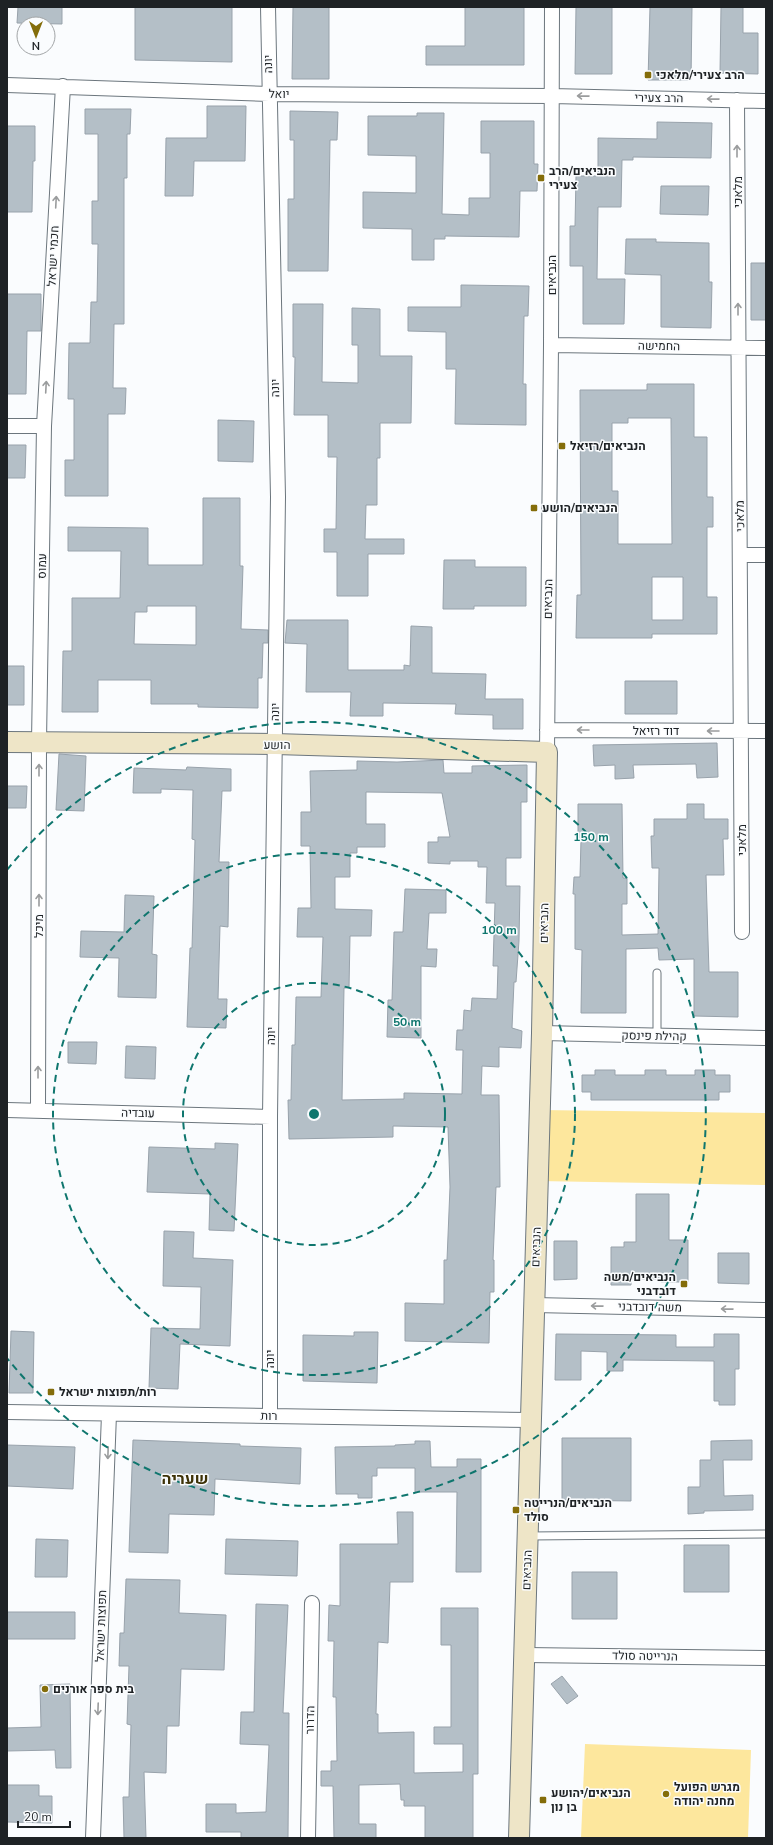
<svg xmlns="http://www.w3.org/2000/svg" width="773" height="1845" font-family="'Nunito Sans',Heebo,sans-serif">
  <style>
    .green { fill: #fde79d }
    .building { fill: #b4bfc7; stroke: #98a2ab; fill-rule: evenodd }
    .lines { fill: none; stroke-linecap: round; stroke-linejoin: round }
    .lane-casing { stroke: #6c767d; stroke-width: 9 }
    .street-casing { stroke: #6c767d; stroke-width: 16 }
    .secondary-casing { stroke: #6c767d; stroke-width: 22 }
    .lane { stroke: #fff; stroke-width: 7 }
    .street { stroke: #fff; stroke-width: 14 }
    .secondary { stroke: #eee5c7; stroke-width: 20 }
    .oneway { stroke: #9a9c9d }
    .ring { fill: none; stroke: #0f766e; stroke-width: 2; stroke-dasharray: 7 5 }
    .poi-dot { fill: #846d0a; stroke: #fafcfe; stroke-width: 1.5 }
    .labels { text-anchor: middle; stroke-width: 3; stroke-linejoin: round; paint-order: stroke }
    .street-label { font-size: 12px; fill: #1e2225; stroke: #fafcfe }
    .poi-label { font-size: 12px; font-weight: bold; fill: #1e2225; stroke: #fafcfe; text-anchor: start }
    .district-label { font-size: 16px; font-weight: bold; fill: #3d3207; stroke: #fafcfe }
    .centre { fill: #0f766e; stroke: #fafcfe; stroke-width: 2 }
    .ring-label { font-size: 12px; text-anchor: middle; font-weight: bold; fill: #0f766e; stroke: #fafcfe; stroke-width: 3; stroke-linejoin: round; paint-order: stroke }
  </style>
  <rect width="100%" height="100%" fill="#fafcfe"/>
  <!-- green -->
  <path class="green" d="M 540,1110 L 766,1113 L 766,1185 L 538,1181 Z
    M 585,1744 L 751,1750 L 748,1838 L 581,1838 Z"/>
  <!-- building -->
  <path class="building" d="M 18,7 L 62,7 L 62,24 L 17,23 Z
    M 135,7 L 232,7 L 232,62 L 135,60 Z
    M 293,7 L 329,7 L 329,79 L 292,79 Z
    M 465,7 L 524,7 L 524,65 L 426,65 L 426,46 L 465,46 Z
    M 576,7 L 612,7 L 612,74 L 575,74 Z
    M 650,7 L 692,7 L 691,80 L 648,80 Z
    M 721,7 L 743,7 L 743,33 L 758,33 L 758,74 L 720,73 Z
    M 207,106 L 246,106 L 245,161 L 194,161 L 193,196 L 165,196 L 166,138 L 207,138 Z
    M 85,109 L 131,109 L 130,134 L 127,134 L 127,178 L 124,178 L 124,324 L 114,324 L 113,388 L 126,388 L 125,414 L 108,414 L 108,496 L 65,496 L 65,460 L 74,460 L 74,399 L 68,399 L 69,343 L 90,343 L 91,302 L 97,302 L 98,244 L 92,244 L 92,201 L 98,201 L 98,134 L 85,134 Z
    M 290,111 L 338,112 L 337,140 L 330,140 L 328,271 L 288,271 L 288,199 L 294,199 L 294,140 L 290,140 Z
    M 417,113 L 444,113 L 442,214 L 469,215 L 469,198 L 490,198 L 490,153 L 481,153 L 481,121 L 534,121 L 534,164 L 538,164 L 537,191 L 520,191 L 519,237 L 445,236 L 445,239 L 434,239 L 434,260 L 412,260 L 412,229 L 363,228 L 363,192 L 416,193 L 416,156 L 368,155 L 368,116 L 417,116 Z
    M 657,122 L 712,123 L 711,158 L 633,157 L 633,160 L 622,160 L 621,207 L 598,207 L 597,279 L 625,279 L 624,324 L 583,324 L 583,266 L 570,266 L 570,226 L 575,226 L 576,176 L 598,176 L 598,138 L 657,139 Z
    M 7,126 L 35,126 L 35,161 L 33,161 L 32,212 L 7,212 Z
    M 661,186 L 709,186 L 708,215 L 660,214 Z
    M 626,239 L 656,239 L 656,242 L 709,243 L 709,282 L 712,282 L 711,328 L 661,327 L 661,275 L 625,274 Z
    M 751,263 L 766,263 L 766,320 L 751,320 Z
    M 461,285 L 529,286 L 528,316 L 524,316 L 523,384 L 526,384 L 526,425 L 455,424 L 456,369 L 446,369 L 446,332 L 408,331 L 408,307 L 461,307 Z
    M 7,294 L 41,294 L 41,331 L 27,331 L 26,394 L 7,394 Z
    M 293,304 L 323,304 L 322,382 L 358,383 L 358,345 L 352,345 L 352,308 L 380,309 L 380,356 L 412,356 L 411,423 L 380,423 L 380,458 L 377,458 L 377,505 L 366,505 L 365,539 L 404,539 L 404,554 L 368,554 L 368,596 L 337,596 L 337,552 L 324,552 L 324,529 L 336,529 L 337,457 L 328,457 L 328,415 L 294,415 L 295,357 L 293,357 Z
    M 647,384 L 694,384 L 694,437 L 707,437 L 707,497 L 713,497 L 713,527 L 707,527 L 707,597 L 717,597 L 717,634 L 652,634 L 652,638 L 576,638 L 577,595 L 581,595 L 580,390 L 647,390 ZM 628,418 L 671,418 L 672,544 L 618,544 L 618,491 L 612,491 L 612,423 L 628,423 ZM 652,577 L 683,577 L 683,620 L 652,620 Z
    M 218,420 L 254,421 L 253,462 L 218,461 Z
    M 7,445 L 26,445 L 25,478 L 7,478 Z
    M 203,498 L 240,498 L 240,566 L 243,566 L 241,629 L 268,630 L 268,643 L 263,643 L 262,678 L 258,678 L 258,708 L 198,707 L 198,704 L 151,704 L 151,680 L 98,680 L 98,712 L 62,712 L 63,651 L 72,651 L 72,598 L 120,598 L 121,551 L 68,551 L 68,527 L 148,528 L 148,565 L 203,565 ZM 147,606 L 196,606 L 196,645 L 134,644 L 135,612 L 147,612 Z
    M 444,560 L 475,560 L 475,567 L 526,567 L 526,606 L 474,606 L 474,609 L 443,609 Z
    M 287,620 L 348,620 L 348,670 L 404,670 L 404,665 L 410,666 L 411,626 L 432,627 L 432,673 L 486,674 L 485,699 L 523,699 L 523,729 L 493,729 L 493,715 L 455,714 L 456,704 L 383,703 L 383,716 L 350,716 L 351,692 L 306,692 L 307,644 L 285,643 Z
    M 7,666 L 24,666 L 24,705 L 7,705 Z
    M 625,681 L 677,681 L 677,714 L 625,714 Z
    M 717,743 L 718,777 L 697,778 L 696,764 L 633,765 L 634,778 L 615,779 L 615,765 L 594,766 L 593,745 Z
    M 59,754 L 86,756 L 84,811 L 56,810 Z
    M 443,760 L 444,773 L 472,773 L 472,766 L 527,765 L 527,802 L 521,802 L 521,858 L 506,858 L 506,886 L 520,886 L 519,941 L 516,982 L 514,982 L 512,1028 L 522,1031 L 521,1048 L 499,1047 L 499,1067 L 482,1066 L 481,1095 L 499,1095 L 500,1187 L 496,1187 L 493,1260 L 494,1260 L 494,1292 L 490,1292 L 489,1343 L 405,1341 L 405,1303 L 444,1304 L 444,1260 L 447,1260 L 450,1187 L 448,1127 L 393,1126 L 393,1137 L 289,1139 L 288,1100 L 291,1100 L 292,1045 L 295,1045 L 296,997 L 321,997 L 323,937 L 297,937 L 298,908 L 311,908 L 310,846 L 301,846 L 301,812 L 311,812 L 310,771 L 357,770 L 357,761 L 397,762 ZM 366,792 L 442,793 L 450,837 L 438,837 L 438,842 L 428,842 L 428,863 L 450,864 L 450,861 L 478,861 L 478,867 L 487,867 L 486,903 L 495,903 L 493,966 L 498,966 L 497,999 L 472,998 L 471,1011 L 464,1010 L 463,1030 L 457,1030 L 456,1050 L 463,1050 L 462,1094 L 404,1093 L 404,1099 L 342,1100 L 344,988 L 349,988 L 350,936 L 371,936 L 372,910 L 335,909 L 335,877 L 350,877 L 350,853 L 357,853 L 357,847 L 385,847 L 385,824 L 366,824 Z
    M 187,767 L 231,769 L 231,791 L 222,791 L 219,862 L 229,862 L 228,927 L 220,926 L 218,999 L 227,999 L 226,1028 L 187,1027 L 190,948 L 192,948 L 195,840 L 192,839 L 193,790 L 161,789 L 161,793 L 133,793 L 134,768 L 186,770 Z
    M 7,786 L 27,786 L 26,808 L 7,808 Z
    M 578,804 L 622,804 L 623,878 L 627,878 L 627,904 L 622,904 L 622,935 L 658,934 L 659,868 L 652,868 L 651,836 L 654,836 L 654,819 L 687,819 L 687,804 L 704,804 L 704,819 L 728,819 L 728,839 L 723,839 L 724,875 L 706,875 L 709,972 L 738,972 L 738,1017 L 694,1016 L 694,959 L 659,960 L 658,948 L 626,949 L 626,1013 L 581,1013 L 582,950 L 575,949 L 575,894 L 573,894 L 574,877 L 580,877 L 581,840 L 578,840 Z
    M 405,889 L 446,890 L 446,913 L 429,913 L 427,949 L 437,949 L 436,967 L 421,966 L 421,1038 L 387,1037 L 388,1000 L 392,1000 L 394,932 L 403,932 Z
    M 125,895 L 154,896 L 152,954 L 157,955 L 156,998 L 118,997 L 119,958 L 80,957 L 81,931 L 124,932 Z
    M 68,1042 L 97,1042 L 96,1064 L 68,1063 Z
    M 126,1046 L 156,1047 L 155,1079 L 125,1078 Z
    M 595,1070 L 615,1070 L 615,1075 L 645,1075 L 645,1070 L 666,1070 L 666,1075 L 695,1075 L 695,1070 L 715,1070 L 715,1075 L 730,1075 L 730,1092 L 719,1092 L 719,1100 L 591,1100 L 591,1092 L 582,1092 L 582,1075 L 595,1075 Z
    M 215,1143 L 238,1144 L 234,1231 L 209,1230 L 210,1194 L 147,1192 L 149,1147 L 215,1149 Z
    M 636,1194 L 669,1194 L 669,1240 L 688,1240 L 688,1282 L 661,1282 L 661,1279 L 631,1279 L 631,1285 L 611,1285 L 611,1247 L 624,1247 L 624,1242 L 636,1242 Z
    M 164,1231 L 194,1232 L 193,1258 L 233,1260 L 230,1346 L 180,1344 L 178,1389 L 149,1388 L 151,1328 L 200,1329 L 201,1287 L 163,1286 Z
    M 554,1241 L 577,1241 L 577,1279 L 554,1280 Z
    M 718,1253 L 749,1253 L 749,1284 L 718,1283 Z
    M 11,1331 L 34,1332 L 33,1393 L 9,1393 Z
    M 354,1332 L 378,1332 L 377,1383 L 303,1381 L 303,1335 L 354,1336 Z
    M 556,1334 L 676,1335 L 676,1347 L 714,1347 L 714,1334 L 739,1334 L 739,1369 L 735,1369 L 735,1405 L 719,1405 L 719,1401 L 714,1401 L 714,1361 L 623,1360 L 623,1371 L 607,1371 L 607,1352 L 581,1351 L 581,1380 L 555,1380 Z
    M 562,1438 L 631,1438 L 631,1501 L 562,1500 Z
    M 133,1440 L 240,1444 L 240,1446 L 301,1448 L 300,1484 L 215,1479 L 214,1515 L 169,1514 L 168,1553 L 129,1552 Z
    M 752,1440 L 752,1460 L 723,1460 L 724,1496 L 753,1495 L 753,1510 L 704,1511 L 704,1513 L 688,1514 L 688,1487 L 700,1487 L 700,1460 L 711,1460 L 711,1441 Z
    M 415,1441 L 430,1441 L 431,1467 L 457,1467 L 457,1459 L 481,1459 L 481,1572 L 456,1572 L 457,1492 L 415,1492 L 415,1468 L 377,1468 L 377,1476 L 372,1476 L 372,1498 L 358,1498 L 358,1494 L 336,1494 L 335,1447 L 395,1446 L 395,1445 L 415,1444 Z
    M 7,1445 L 75,1447 L 73,1489 L 7,1486 Z
    M 397,1512 L 413,1512 L 413,1582 L 390,1582 L 388,1643 L 378,1642 L 376,1714 L 378,1714 L 378,1733 L 414,1732 L 414,1773 L 463,1772 L 463,1744 L 434,1744 L 434,1727 L 451,1727 L 451,1645 L 441,1645 L 441,1608 L 478,1608 L 478,1774 L 473,1774 L 473,1838 L 425,1838 L 425,1806 L 404,1806 L 404,1800 L 401,1800 L 400,1784 L 359,1785 L 359,1824 L 376,1824 L 376,1838 L 334,1838 L 333,1786 L 321,1786 L 321,1771 L 331,1771 L 331,1761 L 337,1761 L 336,1697 L 333,1697 L 334,1641 L 328,1641 L 329,1605 L 340,1606 L 340,1544 L 398,1544 Z
    M 36,1539 L 68,1540 L 67,1577 L 35,1577 Z
    M 226,1539 L 298,1541 L 297,1576 L 225,1574 Z
    M 684,1545 L 729,1545 L 729,1592 L 684,1592 Z
    M 572,1572 L 617,1572 L 617,1619 L 572,1619 Z
    M 126,1579 L 180,1580 L 179,1613 L 226,1615 L 224,1670 L 181,1669 L 179,1726 L 167,1726 L 166,1773 L 144,1772 L 146,1838 L 124,1838 L 123,1797 L 129,1797 L 129,1795 L 131,1725 L 127,1724 L 129,1666 L 119,1666 L 120,1633 L 124,1633 Z
    M 256,1604 L 288,1605 L 283,1713 L 289,1713 L 288,1838 L 241,1838 L 241,1832 L 206,1832 L 206,1804 L 236,1804 L 236,1813 L 266,1812 L 269,1745 L 240,1744 L 241,1712 L 254,1712 Z
    M 7,1612 L 75,1612 L 75,1639 L 7,1639 Z
    M 562,1676 L 578,1696 L 567,1704 L 551,1684 Z
    M 70,1684 L 71,1768 L 56,1768 L 55,1750 L 7,1751 L 7,1728 L 41,1727 L 40,1685 Z
    M 7,1785 L 39,1785 L 39,1796 L 52,1796 L 52,1823 L 7,1822 Z"/>
  <g class="lines">
    <defs>
      <path id="lane" d="M 657,973 L 657,1036
        M 528,1536 L 766,1534"/>
      <path id="street" d="M 268,7 L 278,497 L 270,1117 L 270,1416
        M 7,85 L 269,94 L 552,96 L 766,101
        M 737,100 L 742,932
        M 551,345 L 766,348
        M 7,426 L 44,426 L 39,742 L 38,1111
        M 44,426 L 63,86
        M 740,555 L 766,555
        M 547,730 L 766,731
        M 547,752 L 551,345 L 552,7
        M 542,1033 L 766,1038
        M 7,1110 L 270,1117
        M 534,1305 L 766,1310
        M 7,1412 L 531,1420
        M 525,1655 L 766,1658
        M 93,1838 L 109,1414
        M 308,1838 L 312,1603"/>
      <path id="secondary" d="M 7,742 L 275,744 L 547,752 L 542,1033 L 519,1838"/>
    </defs>
    <!-- lane casing -->
    <use href="#lane" class="lane-casing"/>
    <!-- street casing -->
    <use href="#street" class="street-casing"/>
    <!-- secondary casing -->
    <use href="#secondary" class="secondary-casing"/>
    <!-- lane -->
    <use href="#lane" class="lane"/>
    <!-- street -->
    <use href="#street" class="street"/>
    <!-- secondary -->
    <use href="#secondary" class="secondary"/>
  </g>
  <!-- one-way arrows -->
  <defs><path id="oneway-shaft" d="M-6 0H5M1.5-3L5.5 0L1.5 3" fill="none" stroke-width="1.6" stroke-linecap="round" stroke-linejoin="round"/></defs>
  <g class="oneway">
    <use href="#oneway-shaft" transform="translate(583 96) rotate(-179)"/>
    <use href="#oneway-shaft" transform="translate(713 99) rotate(-179)"/>
    <use href="#oneway-shaft" transform="translate(737 151) rotate(-90)"/>
    <use href="#oneway-shaft" transform="translate(56 202) rotate(-87)"/>
    <use href="#oneway-shaft" transform="translate(738 309) rotate(-90)"/>
    <use href="#oneway-shaft" transform="translate(46 387) rotate(-87)"/>
    <use href="#oneway-shaft" transform="translate(583 730) rotate(-180)"/>
    <use href="#oneway-shaft" transform="translate(713 731) rotate(-180)"/>
    <use href="#oneway-shaft" transform="translate(39 770) rotate(-90)"/>
    <use href="#oneway-shaft" transform="translate(39 900) rotate(-90)"/>
    <use href="#oneway-shaft" transform="translate(38 1072) rotate(-90)"/>
    <use href="#oneway-shaft" transform="translate(597 1306) rotate(-179)"/>
    <use href="#oneway-shaft" transform="translate(727 1309) rotate(-179)"/>
    <use href="#oneway-shaft" transform="translate(108 1453) rotate(92)"/>
    <use href="#oneway-shaft" transform="translate(98 1709) rotate(92)"/>
  </g>
  <!-- distance rings -->
  <g class="ring">
    <circle cx="314" cy="1114" r="131"/>
    <circle cx="314" cy="1114" r="261"/>
    <path d="M7 870A392 392 0 1 1 7 1358"/>
  </g>
  <!-- markers -->
  <g class="poi-dot">
    <rect x="644" y="71" width="8" height="8" rx="2"/>
    <rect x="537" y="174" width="8" height="8" rx="2"/>
    <rect x="558" y="442" width="8" height="8" rx="2"/>
    <rect x="530" y="504" width="8" height="8" rx="2"/>
    <rect x="680" y="1280" width="8" height="8" rx="2"/>
    <rect x="47" y="1388" width="8" height="8" rx="2"/>
    <rect x="512" y="1506" width="8" height="8" rx="2"/>
    <circle cx="45" cy="1689" r="4"/>
    <circle cx="666" cy="1794" r="4"/>
    <rect x="539" y="1796" width="8" height="8" rx="2"/>
  </g>
  <g class="labels">
    <!-- street labels -->
    <g class="street-label">
      <text transform="translate(268 64) rotate(-91)" y="4">יונה</text>
      <text transform="translate(279 94) rotate(1)" y="4">יואל</text>
      <text transform="translate(659 98) rotate(1)" y="4">הרב צעירי</text>
      <text transform="translate(738 192) rotate(-90)" y="4">מלאכי</text>
      <text transform="translate(53 256) rotate(-87)" y="4">חכמי ישראל</text>
      <text transform="translate(552 275) rotate(-90)" y="4">הנביאים</text>
      <text transform="translate(659 346) rotate(1)" y="4">החמישה</text>
      <text transform="translate(275 388) rotate(-91)" y="4">יונה</text>
      <text transform="translate(740 516) rotate(-91)" y="4">מלאכי</text>
      <text transform="translate(42 566) rotate(-89)" y="4">עמוס</text>
      <text transform="translate(548 599) rotate(-89)" y="4">הנביאים</text>
      <text transform="translate(275 712) rotate(-89)" y="4">יונה</text>
      <text x="656" y="735">דוד רזיאל</text>
      <text transform="translate(277 745) rotate(1)" y="4">הושע</text>
      <text transform="translate(742 840) rotate(-90)" y="4">מלאכי</text>
      <text transform="translate(544 923) rotate(-89)" y="4">הנביאים</text>
      <text transform="translate(39 926) rotate(-90)" y="4">מיכל</text>
      <text transform="translate(271 1036) rotate(-89)" y="4">יונה</text>
      <text transform="translate(654 1036) rotate(1)" y="4">קהילת פינסק</text>
      <text transform="translate(138 1113) rotate(1)" y="4">עובדיה</text>
      <text transform="translate(536 1247) rotate(-88)" y="4">הנביאים</text>
      <text transform="translate(650 1307) rotate(1)" y="4">משה דובדבני</text>
      <text transform="translate(270 1359) rotate(-90)" y="4">יונה</text>
      <text transform="translate(269 1416) rotate(1)" y="4">רות</text>
      <text transform="translate(527 1570) rotate(-88)" y="4">הנביאים</text>
      <text transform="translate(101 1626) rotate(-88)" y="4">תפוצות ישראל</text>
      <text transform="translate(645 1656) rotate(1)" y="4">הנרייטה סולד</text>
      <text transform="translate(310 1720) rotate(-89)" y="4">הדרור</text>
    </g>
    <!-- poi labels -->
    <g class="poi-label">
      <text x="656" y="79">הרב צעירי/מלאכי</text>
      <text x="549" y="175">הנביאים/הרב<tspan x="549" dy="14">צעירי</tspan></text>
      <text x="570" y="450">הנביאים/רזיאל</text>
      <text x="542" y="512">הנביאים/הושע</text>
      <text x="676" y="1281" text-anchor="end">הנביאים/משה<tspan x="676" dy="14">דובדבני</tspan></text>
      <text x="59" y="1396">רות/תפוצות ישראל</text>
      <text x="524" y="1507">הנביאים/הנרייטה<tspan x="524" dy="14">סולד</tspan></text>
      <text x="53" y="1693">בית ספר אורנים</text>
      <text x="674" y="1791">מגרש הפועל<tspan x="674" dy="14">מחנה יהודה</tspan></text>
      <text x="551" y="1797">הנביאים/יהושע<tspan x="551" dy="14">בן נון</tspan></text>
    </g>
    <!-- district labels -->
    <g class="district-label">
      <text x="185" y="1484">שעריה</text>
    </g>
  </g>
  <circle cx="314" cy="1114" r="6" class="centre"/>
  <g class="ring-label">
    <text x="591" y="841">150 m</text>
    <text x="499" y="934">100 m</text>
    <text x="407" y="1026">50 m</text>
  </g>
  <!-- border -->
  <rect width="773" height="1845" fill="none" stroke="#1e2225" stroke-width="16"/>
  <!-- north arrow -->
  <g transform="translate(36 36) rotate(180)"><circle r="19" fill="#fafcfe" stroke="#a2a5a7"/>
  <path d="M0-3L7 15L0 10L-7 15Z" fill="#846d0a"/>
  <text y="-6" font-size="11" font-weight="bold" text-anchor="middle" fill="#1e2225">N</text>
  </g>
  <!-- scale -->
  <path d="M18 1821v6h52v-6" fill="none" stroke="#1e2225" stroke-width="2"/>
  <text x="24" y="1821" font-size="12" fill="#1e2225" stroke="#fafcfe" stroke-width="3" paint-order="stroke">20 m</text>
</svg>
